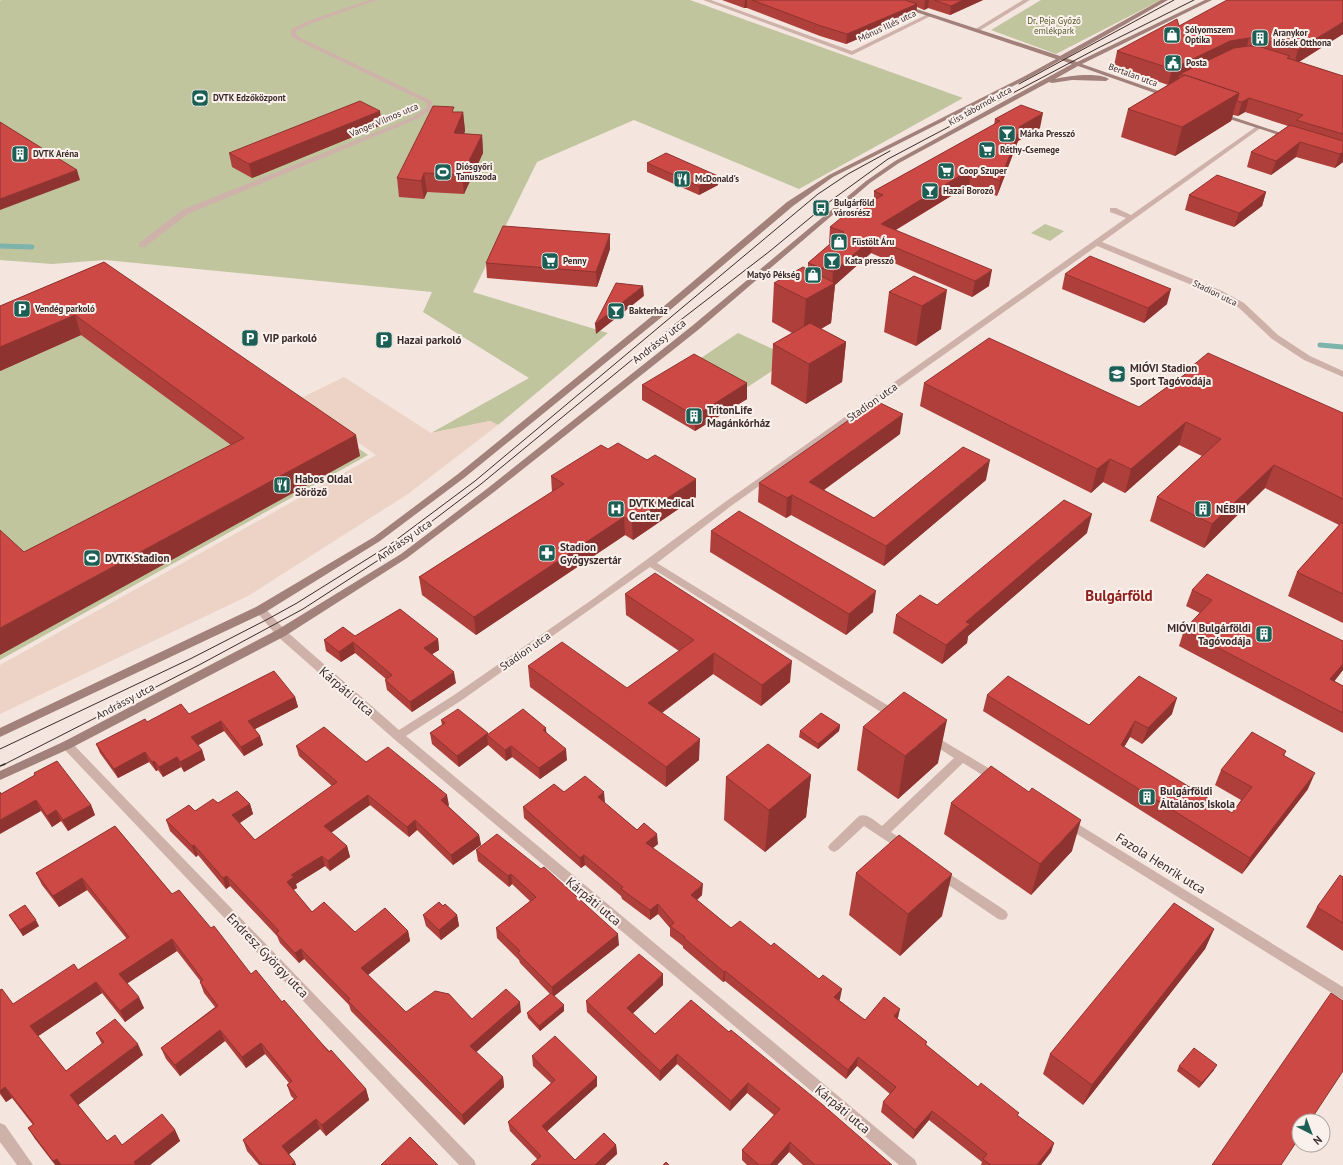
<svg xmlns="http://www.w3.org/2000/svg" width="1343" height="1165" font-family="'PT Sans',sans-serif">
  <style>
    .green { fill: #c0c59e }
    .plaza { fill: #edd3c5 }
    .lines { fill: none; stroke-linecap: round; stroke-linejoin: round }
    .stream { stroke: #7cb3aa; stroke-width: 5 }
    .street { fill: #ceb2aa; fill-rule: evenodd }
    .secondary { fill: #a2817b; fill-rule: evenodd }
    .tram-far1 { stroke: #3b2b2a; stroke-width: 1 }
    .tram { stroke: #3b2b2a; stroke-width: 1.5 }
    .wall { fill: #af3f3b }
    .shaded-wall { fill: #8f3330 }
    .building { fill: #cc4945; stroke: #8f3330 }
    .labels { text-anchor: middle; stroke-width: 4; stroke-linejoin: round; paint-order: stroke }
    .far-park-label { font-size: 9px; fill: #535a2c; stroke: #fbf1ec }
    .far-street-label { font-size: 9px; fill: #3b2b2a; stroke: #fbf1ec }
    .far-poi-label { font-size: 9px; font-weight: bold; fill: #3b2b2a; stroke: #fbf1ec; text-anchor: start }
    .poi-label { font-size: 11px; font-weight: bold; fill: #3b2b2a; stroke: #fbf1ec; text-anchor: start }
    .street-label { font-size: 11px; fill: #3b2b2a; stroke: #fbf1ec }
    .near-street-label { font-size: 13px; fill: #3b2b2a; stroke: #fbf1ec }
    .district-label { font-size: 15px; font-weight: bold; fill: #8e211e; stroke: #fbf1ec }
  </style>
  <rect width="100%" height="100%" fill="#f4e6df"/>
  <!-- green -->
  <path class="green" d="M 1,0 L 690,0 L 963,98 L 799,189 L 634,120 L 537,162 L 473,292 L 608,333 L 498,425 L 490,421 L 431,433 L 529,378 L 423,312 L 432,292 L 105,260 L 52,264 L 0,260 L 0,1 Z
    M 1041,0 L 1161,0 L 1056,54 L 991,30 Z
    M 1045,224 L 1064,231 L 1050,241 L 1031,233 Z
    M 114,279 L 368,455 L 0,660 L 0,327 Z
    M 738,333 L 792,358 L 746,388 L 695,362 Z"/>
  <!-- plaza -->
  <path class="plaza" d="M 344,377 L 431,433 L 490,421 L 498,425 L 408,494 L 248,596 L 0,714 L 0,665 L 376,455 L 297,400 Z"/>
  <g class="lines">
    <!-- stream -->
    <path class="stream" d="M 0,246 L 32,247
      M 1320,345 L 1343,347"/>
    <!-- street -->
    <path class="street" d="M 369,0 L 377,0 L 312,23 L 296,31 L 297,36 L 432,101 L 431,110 L 417,119 L 188,214 L 145,247 L 139,247 L 139,243 L 182,210 L 413,117 L 426,108 L 427,103 L 291,37 L 291,29 L 308,21 Z
      M 703,0 L 711,0 L 852,51 L 928,14 L 933,15 L 852,55 Z
      M 1023,0 L 1030,0 L 979,31 L 974,30 Z
      M 1257,126 L 1262,127 L 1102,242 L 1222,291 L 1244,303 L 1278,335 L 1310,356 L 1343,371 L 1343,377 L 1304,360 L 1272,339 L 1238,307 L 1216,295 L 1097,246 L 731,506 L 657,563 L 900,713 L 902,716 L 900,719 L 896,720 L 892,719 L 650,567 L 462,700 L 406,736 L 915,1160 L 917,1165 L 899,1165 L 394,739 L 277,636 L 255,610 L 256,607 L 264,607 L 285,630 L 399,730 L 454,695 L 593,599 L 725,502 L 1126,218 L 1110,212 L 1110,208 L 1116,208 L 1131,215 Z
      M 930,733 L 1000,775 L 1002,778 L 1000,781 L 996,782 L 992,781 L 963,763 L 891,832 L 907,843 L 909,846 L 907,849 L 903,851 L 899,849 L 864,826 L 838,850 L 834,852 L 830,850 L 828,847 L 830,844 L 859,816 C 867,813 875,821 882,826 L 954,758 L 926,740 L 924,737 L 926,734 Z
      M 67,741 L 71,742 L 474,1160 L 476,1165 L 459,1165 L 63,748 L 61,745 L 63,742 Z
      M 1068,818 L 1343,987 L 1343,1000 L 1064,826 L 1062,823 L 1064,820 Z
      M 939,867 L 1006,911 L 1008,915 L 1006,919 L 1002,920 L 998,919 L 935,876 L 933,872 L 935,868 Z
      M 0,1123 L 5,1125 L 33,1165 L 17,1165 L 0,1142 Z"/>
    <!-- secondary -->
    <path class="secondary" d="M 880,0 L 889,0 L 1060,56 L 1161,0 L 1168,0 L 1066,58 L 1077,62 L 1205,0 L 1212,0 L 1082,64 L 1170,95 L 1170,97 L 1166,97 L 1078,66 L 1055,79 C 1068,76 1098,72 1109,79 L 1106,81 L 1072,80 L 1052,83 L 1049,82 L 899,163 L 870,183 L 698,330 L 494,492 L 407,558 L 285,636 L 71,748 L 0,780 L 0,771 L 63,742 L 277,630 L 401,554 L 488,488 L 692,326 L 866,181 L 895,161 L 1072,64 L 1061,60 L 1027,79 L 833,177 L 793,206 L 663,316 L 464,478 L 380,541 L 264,613 L 0,737 L 0,728 L 256,607 L 374,537 L 458,474 L 657,312 L 787,202 L 829,175 L 1023,77 L 1056,59 Z
      M 1217,113 L 1221,113 L 1293,137 L 1288,138 L 1217,115 Z"/>
    <!-- tram-far1 -->
    <path class="tram-far1" d="M 1019,84 L 1174,0
      M 0,749 L 192,658 L 268,619 L 297,603 L 388,546 L 475,481 L 818,194 L 848,174 L 890,151
      M 3,765 L 199,665 L 303,609 L 394,550 L 481,484 L 678,322 L 770,251 L 833,199 L 888,159 L 1098,48 L 1194,0"/>
    <!-- tram -->
    <path class="tram" d="M 0,766 L 5,764"/>
  </g>
  <!-- wall -->
  <path class="wall" d="M 722,0 L 983,0 L 950,15 L 928,8 L 924,10 L 917,7 L 916,14 L 846,44 L 820,36 L 747,8 L 744,8 Z
    M 1179,26 L 1343,34 L 1299,62 L 1343,76 L 1343,162 L 1335,168 L 1296,157 L 1271,175 L 1247,167 L 1251,152 L 1288,126 L 1245,112 L 1238,116 L 1233,115 L 1231,121 L 1175,156 L 1121,137 L 1128,109 L 1168,85 L 1114,66 L 1117,51 Z
    M 455,112 L 463,112 L 465,131 L 464,134 L 482,135 L 483,153 L 464,194 L 427,192 L 424,199 L 399,197 L 397,178 Z
    M 995,119 L 1040,128 L 1018,141 L 997,196 L 969,185 L 896,230 L 989,286 L 972,297 L 871,253 L 835,285 L 831,323 L 821,329 L 846,342 L 842,382 L 806,404 L 771,384 L 773,344 L 792,333 L 772,322 L 774,283 L 808,269 L 808,263 L 830,244 L 829,243 L 830,227 L 849,213 L 874,200 L 874,191 L 994,125 Z
    M 382,125 L 252,178 L 232,167 L 229,153 Z
    M 647,163 L 718,176 L 718,185 L 699,195 L 647,172 Z
    M 1266,192 L 1262,206 L 1234,227 L 1185,210 L 1189,195 Z
    M 610,249 L 597,287 L 487,278 L 486,263 Z
    M 104,262 L 360,456 L 24,552 L 231,445 L 81,335 L 0,371 L 0,306 Z
    M 1065,274 L 1167,304 L 1144,323 L 1062,289 Z
    M 914,276 L 941,329 L 916,346 L 884,332 L 889,292 Z
    M 1185,372 L 1343,413 L 1343,623 L 1288,596 L 1297,572 L 1339,525 L 1265,488 L 1204,548 L 1150,521 L 1157,497 L 1202,456 L 1179,445 L 1125,493 L 1103,482 L 1091,493 L 920,406 L 924,383 L 1139,407 L 1184,375 Z
    M 747,383 L 747,399 L 695,431 L 642,400 L 642,385 Z
    M 900,434 L 824,490 L 874,518 L 986,480 L 884,566 L 791,515 L 786,518 L 758,502 L 759,483 Z
    M 608,449 L 696,497 L 633,540 L 625,535 L 476,635 L 422,595 L 419,577 L 552,492 L 551,476 Z
    M 711,531 L 873,612 L 846,635 L 710,552 Z
    M 1087,533 L 968,636 L 967,643 L 942,664 L 893,633 L 896,615 L 937,605 Z
    M 1192,590 L 1343,641 L 1343,670 L 1334,681 L 1343,686 L 1343,733 L 1179,646 L 1184,630 L 1200,613 L 1186,606 Z
    M 625,594 L 790,682 L 761,706 L 713,674 L 662,713 L 699,760 L 666,787 L 530,687 L 528,666 L 627,688 L 679,651 L 626,615 Z
    M 355,636 L 438,639 L 439,650 L 432,654 L 456,683 L 412,712 L 387,690 L 385,680 L 386,679 L 355,653 L 341,662 L 326,651 L 324,640 Z
    M 987,695 L 1089,725 L 1172,714 L 1142,744 L 1130,737 L 1124,747 L 1232,813 L 1241,800 L 1215,785 L 1221,770 L 1286,751 L 1284,756 L 1308,789 L 1242,874 L 983,711 Z
    M 295,697 L 298,707 L 255,729 L 260,736 L 263,745 L 244,756 L 224,731 L 198,745 L 202,750 L 205,760 L 184,772 L 181,767 L 163,777 L 158,770 L 156,771 L 149,762 L 118,778 L 100,753 L 96,744 L 147,722 L 189,714 Z
    M 441,720 L 488,734 L 547,733 L 567,760 L 540,779 L 512,757 L 506,761 L 488,745 L 459,767 L 432,744 L 430,733 L 442,725 Z
    M 840,725 L 839,731 L 818,749 L 799,737 L 800,731 Z
    M 863,727 L 938,763 L 898,799 L 857,770 Z
    M 296,746 L 366,762 L 449,805 L 448,806 L 479,835 L 481,845 L 453,865 L 417,830 L 409,837 L 370,805 L 331,833 L 347,846 L 350,857 L 330,871 L 325,866 L 296,884 L 297,888 L 293,890 L 312,912 L 355,932 L 408,931 L 410,941 L 368,975 L 406,1012 L 472,1019 L 521,1012 L 476,1052 L 503,1077 L 504,1087 L 464,1125 L 351,1011 L 349,1005 L 304,959 L 299,963 L 280,943 L 277,936 L 230,886 L 226,889 L 198,855 L 196,857 L 170,831 L 166,820 L 218,803 L 250,804 L 253,814 L 240,823 L 255,840 L 332,786 L 299,756 Z
    M 34,773 L 91,805 L 95,815 L 68,831 L 61,821 L 52,827 L 41,811 L 1,794 L 35,775 Z
    M 811,775 L 806,817 L 765,852 L 724,820 L 726,777 Z
    M 564,792 L 604,792 L 604,802 L 637,830 L 658,844 L 653,848 L 702,895 L 697,900 L 731,928 L 771,946 L 840,999 L 839,1000 L 865,1020 L 898,1019 L 927,1042 L 926,1045 L 978,1087 L 1018,1116 L 1054,1143 L 1051,1152 L 1041,1165 L 981,1165 L 982,1162 L 929,1120 L 913,1139 L 881,1112 L 883,1102 L 890,1094 L 857,1066 L 846,1079 L 725,981 L 723,982 L 683,948 L 683,946 L 670,936 L 670,928 L 658,914 L 650,920 L 622,899 L 621,896 L 585,865 L 581,868 L 524,818 L 523,807 Z
    M 951,803 L 1072,851 L 1031,895 L 944,834 Z
    M 115,826 L 172,894 L 211,928 L 251,974 L 282,1002 L 366,1089 L 369,1100 L 326,1136 L 320,1129 L 289,1154 L 296,1165 L 259,1165 L 247,1151 L 243,1140 L 294,1099 L 291,1096 L 287,1085 L 289,1083 L 265,1054 L 246,1068 L 225,1041 L 180,1076 L 166,1059 L 161,1048 L 215,1007 L 204,993 L 200,982 L 201,982 L 177,951 L 127,983 L 144,1008 L 125,1022 L 102,993 L 38,1036 L 66,1071 L 102,1044 L 96,1033 L 143,1055 L 78,1105 L 107,1141 L 122,1145 L 175,1130 L 180,1141 L 150,1165 L 55,1165 L 35,1139 L 28,1128 L 33,1125 L 12,1098 L 6,1102 L 0,1094 L 0,990 L 13,1004 L 78,970 L 127,939 L 87,890 L 59,907 L 42,885 L 36,873 Z
    M 476,850 L 619,945 L 554,996 L 564,1011 L 540,1031 L 528,1018 L 527,1013 L 550,994 L 520,963 L 519,960 L 497,938 L 496,928 L 530,901 L 512,884 L 509,887 L 478,861 Z
    M 856,873 L 942,916 L 900,956 L 849,915 Z
    M 1343,877 L 1343,951 L 1306,927 L 1317,907 Z
    M 443,906 L 457,915 L 459,926 L 441,940 L 426,926 L 423,915 Z
    M 9,915 L 39,926 L 23,936 L 12,920 Z
    M 1214,929 L 1205,949 L 1083,1105 L 1043,1074 L 1050,1054 Z
    M 663,985 L 632,1014 L 655,1034 L 729,1032 L 892,1165 L 803,1165 L 789,1152 L 777,1165 L 747,1165 L 742,1160 L 742,1150 L 774,1115 L 747,1093 L 730,1111 L 677,1064 L 660,1081 L 587,1012 L 586,1001 Z
    M 532,1056 L 597,1077 L 597,1086 L 547,1131 L 575,1160 L 616,1145 L 617,1154 L 605,1165 L 537,1159 L 510,1131 L 508,1122 L 551,1083 L 533,1066 Z
    M 1179,1066 L 1214,1070 L 1199,1088 L 1177,1071 Z"/>
  <!-- shaded-wall -->
  <path class="shaded-wall" d="M 745,0 L 747,0 L 747,8 L 744,8 Z
    M 925,0 L 929,0 L 928,8 L 924,10 Z
    M 963,0 L 983,0 L 950,15 L 951,6 Z
    M 917,4 L 916,14 L 846,44 L 847,34 Z
    M 1343,22 L 1343,34 L 1294,65 L 1298,50 Z
    M 1249,38 L 1245,53 L 1180,74 L 1178,80 L 1168,85 L 1172,69 L 1230,41 Z
    M 1239,93 L 1231,121 L 1175,156 L 1182,127 Z
    M 1249,98 L 1245,112 L 1238,116 L 1242,102 Z
    M 380,111 L 382,125 L 252,178 L 249,164 Z
    M 463,112 L 465,131 L 456,152 L 454,133 Z
    M 1043,113 L 1040,128 L 1018,141 L 997,196 L 1000,181 L 1019,127 Z
    M 482,135 L 483,153 L 464,194 L 462,175 Z
    M 1300,142 L 1296,157 L 1271,175 L 1276,161 Z
    M 1343,152 L 1343,162 L 1335,168 L 1340,154 Z
    M 971,169 L 969,185 L 880,239 L 881,224 Z
    M 77,170 L 80,180 L 0,210 L 0,199 Z
    M 424,173 L 427,192 L 424,199 L 421,181 Z
    M 718,176 L 718,185 L 699,195 L 699,186 Z
    M 1266,192 L 1262,206 L 1234,227 L 1239,213 Z
    M 610,234 L 610,249 L 597,287 L 596,272 Z
    M 873,238 L 871,253 L 835,285 L 831,323 L 803,339 L 806,299 L 832,285 L 833,272 Z
    M 992,270 L 989,286 L 972,297 L 975,281 Z
    M 643,286 L 644,296 L 596,334 L 595,324 Z
    M 1171,289 L 1167,304 L 1144,323 L 1148,308 Z
    M 947,290 L 941,329 L 916,346 L 922,306 Z
    M 75,315 L 81,335 L 0,371 L 0,347 Z
    M 846,342 L 842,382 L 806,404 L 809,364 Z
    M 747,383 L 747,399 L 695,431 L 695,416 Z
    M 903,414 L 900,434 L 807,502 L 809,482 Z
    M 1186,422 L 1179,445 L 1125,493 L 1131,469 Z
    M 356,435 L 360,456 L 0,655 L 0,628 Z
    M 1110,459 L 1103,482 L 1091,493 L 1097,469 Z
    M 990,460 L 986,480 L 884,566 L 886,546 Z
    M 1274,465 L 1265,488 L 1204,548 L 1212,524 Z
    M 696,479 L 696,497 L 633,540 L 632,522 Z
    M 792,495 L 791,515 L 786,518 L 787,498 Z
    M 1092,514 L 1087,533 L 968,636 L 967,643 L 942,664 L 946,645 L 966,622 Z
    M 624,517 L 625,535 L 476,635 L 474,617 Z
    M 876,591 L 873,612 L 846,635 L 849,614 Z
    M 438,639 L 439,650 L 426,658 L 424,648 Z
    M 353,642 L 355,653 L 341,662 L 339,652 Z
    M 714,653 L 713,674 L 648,723 L 648,703 Z
    M 792,661 L 790,682 L 761,706 L 762,685 Z
    M 1343,664 L 1343,670 L 1323,696 L 1330,679 Z
    M 454,672 L 456,683 L 412,712 L 410,702 Z
    M 295,697 L 298,707 L 251,731 L 248,721 Z
    M 1177,698 L 1172,714 L 1142,744 L 1148,728 Z
    M 947,720 L 938,763 L 898,799 L 905,756 Z
    M 221,721 L 224,731 L 195,747 L 191,737 Z
    M 1135,721 L 1130,737 L 1116,761 L 1121,745 Z
    M 840,725 L 839,731 L 818,749 L 818,744 Z
    M 546,728 L 547,739 L 543,730 Z
    M 488,733 L 487,735 L 488,745 L 459,767 L 457,756 Z
    M 260,736 L 263,745 L 244,756 L 241,747 Z
    M 700,739 L 699,760 L 666,787 L 666,767 Z
    M 511,746 L 512,757 L 506,761 L 505,750 Z
    M 566,749 L 567,760 L 540,779 L 539,768 Z
    M 202,750 L 205,760 L 184,772 L 180,762 Z
    M 145,752 L 149,762 L 118,778 L 114,769 Z
    M 177,757 L 181,767 L 163,777 L 159,767 Z
    M 154,761 L 158,770 L 156,771 L 152,762 Z
    M 1315,773 L 1308,789 L 1242,874 L 1250,858 Z
    M 811,775 L 806,817 L 765,852 L 769,810 Z
    M 604,792 L 605,802 L 598,807 L 598,797 Z
    M 368,795 L 370,805 L 326,836 L 324,826 Z
    M 447,795 L 449,805 L 443,810 L 441,800 Z
    M 36,800 L 41,811 L 0,834 L 0,820 Z
    M 250,804 L 253,814 L 236,825 L 232,815 Z
    M 91,805 L 95,815 L 68,831 L 63,820 Z
    M 56,810 L 61,821 L 52,827 L 47,816 Z
    M 415,820 L 417,830 L 409,837 L 407,827 Z
    M 1081,820 L 1072,851 L 1031,895 L 1040,864 Z
    M 657,834 L 658,844 L 646,853 L 646,843 Z
    M 479,835 L 481,845 L 453,865 L 451,855 Z
    M 194,845 L 198,855 L 196,857 L 192,846 Z
    M 347,846 L 350,857 L 330,871 L 328,861 Z
    M 584,855 L 585,865 L 581,868 L 580,858 Z
    M 322,856 L 325,866 L 296,884 L 297,888 L 290,892 L 287,882 L 291,875 Z
    M 511,874 L 512,884 L 509,887 L 508,876 Z
    M 952,874 L 942,916 L 900,956 L 908,914 Z
    M 227,876 L 230,886 L 226,889 L 223,878 Z
    M 82,878 L 87,890 L 59,907 L 53,896 Z
    M 703,884 L 702,895 L 691,905 L 691,895 Z
    M 658,904 L 658,914 L 650,920 L 650,910 Z
    M 457,915 L 459,926 L 441,940 L 439,930 Z
    M 36,920 L 39,926 L 23,936 L 20,930 Z
    M 1214,929 L 1205,949 L 1083,1105 L 1092,1085 Z
    M 408,931 L 410,941 L 364,978 L 361,968 Z
    M 618,934 L 619,945 L 553,997 L 552,987 Z
    M 172,939 L 177,951 L 125,985 L 119,974 Z
    M 301,949 L 304,959 L 299,963 L 295,953 Z
    M 725,971 L 725,981 L 723,982 L 724,972 Z
    M 663,974 L 663,985 L 627,1019 L 627,1008 Z
    M 96,982 L 102,993 L 37,1037 L 30,1026 Z
    M 842,989 L 840,999 L 833,1007 L 834,997 Z
    M 139,997 L 144,1008 L 125,1022 L 120,1011 Z
    M 520,1002 L 521,1012 L 472,1056 L 470,1046 Z
    M 564,1005 L 564,1011 L 540,1031 L 539,1026 Z
    M 900,1009 L 898,1018 L 892,1025 L 894,1016 Z
    M 220,1030 L 225,1041 L 180,1076 L 175,1065 Z
    M 261,1043 L 265,1054 L 246,1068 L 242,1057 Z
    M 138,1044 L 143,1055 L 77,1106 L 70,1095 Z
    M 677,1054 L 677,1064 L 660,1081 L 660,1071 Z
    M 858,1057 L 857,1066 L 846,1079 L 848,1070 Z
    M 1217,1065 L 1214,1070 L 1199,1088 L 1202,1083 Z
    M 503,1077 L 504,1087 L 464,1125 L 462,1115 Z
    M 597,1077 L 597,1086 L 543,1135 L 542,1126 Z
    M 748,1083 L 747,1093 L 730,1111 L 731,1101 Z
    M 5,1087 L 12,1098 L 6,1102 L 0,1092 L 0,1091 Z
    M 366,1089 L 369,1100 L 326,1136 L 322,1125 Z
    M 932,1111 L 929,1120 L 913,1139 L 915,1130 Z
    M 316,1119 L 320,1129 L 287,1156 L 282,1146 Z
    M 175,1130 L 180,1141 L 150,1165 L 136,1165 L 134,1162 Z
    M 790,1142 L 789,1152 L 777,1165 L 770,1165 Z
    M 1054,1143 L 1051,1152 L 1041,1165 L 1037,1165 Z
    M 616,1145 L 617,1154 L 605,1165 L 595,1165 Z
    M 57,1159 L 61,1165 L 56,1165 L 53,1161 Z
    M 295,1162 L 296,1165 L 291,1165 Z"/>
  <!-- building -->
  <path class="building" d="M 752,0 L 905,0 L 917,4 L 847,34 L 821,26 Z
    M 934,0 L 963,0 L 951,6 Z
    M 1227,0 L 1343,0 L 1343,22 L 1298,50 L 1265,40 L 1249,38 L 1230,41 L 1172,69 L 1117,51 L 1177,19 L 1179,26 Z
    M 1249,46 L 1261,47 L 1290,56 L 1287,58 L 1343,76 L 1343,134 L 1296,120 L 1303,115 L 1249,98 L 1242,102 L 1237,101 L 1239,93 L 1185,75 L 1183,75 L 1180,74 L 1234,48 Z
    M 1185,75 L 1239,93 L 1182,127 L 1128,109 Z
    M 360,101 L 380,111 L 249,164 L 229,153 Z
    M 1021,105 L 1043,113 L 1019,127 L 1020,128 L 1000,181 L 971,169 L 881,224 L 992,270 L 975,281 L 873,238 L 833,272 L 808,263 L 844,232 L 830,227 L 847,213 L 849,213 L 883,195 L 874,191 L 1000,121 L 995,119 Z
    M 433,106 L 454,107 L 452,112 L 463,112 L 454,133 L 482,135 L 462,175 L 424,173 L 421,181 L 397,178 Z
    M 0,122 L 77,170 L 0,199 Z
    M 1290,125 L 1343,141 L 1343,152 L 1340,154 L 1300,142 L 1276,161 L 1251,152 Z
    M 666,153 L 718,176 L 699,186 L 647,163 Z
    M 1217,175 L 1266,192 L 1239,213 L 1189,195 Z
    M 503,226 L 610,234 L 596,272 L 486,263 Z
    M 1090,256 L 1171,289 L 1148,308 L 1065,274 Z
    M 104,262 L 356,435 L 0,628 L 0,530 L 24,552 L 244,438 L 75,315 L 0,347 L 0,306 Z
    M 803,267 L 835,283 L 806,299 L 774,283 Z
    M 914,276 L 947,290 L 922,306 L 889,292 Z
    M 616,283 L 643,286 L 595,324 Z
    M 810,323 L 846,342 L 809,364 L 773,344 Z
    M 989,338 L 1139,407 L 1187,373 L 1185,372 L 1208,353 L 1343,413 L 1343,499 L 1274,465 L 1212,524 L 1157,497 L 1221,439 L 1186,422 L 1131,469 L 1110,459 L 1097,469 L 924,383 Z
    M 694,354 L 747,383 L 695,416 L 642,385 Z
    M 876,401 L 903,414 L 809,482 L 874,518 L 963,447 L 990,460 L 886,546 L 792,495 L 787,498 L 759,483 Z
    M 618,443 L 647,460 L 655,455 L 696,479 L 632,522 L 624,517 L 474,617 L 419,577 L 564,484 L 551,476 L 601,445 L 608,449 Z
    M 1064,500 L 1092,514 L 966,622 L 970,624 L 946,645 L 896,615 L 920,595 L 937,605 Z
    M 739,511 L 876,591 L 849,614 L 711,531 Z
    M 1343,521 L 1343,594 L 1297,572 Z
    M 655,573 L 792,661 L 762,685 L 714,653 L 648,703 L 700,739 L 666,767 L 528,666 L 562,642 L 627,688 L 694,640 L 625,594 Z
    M 1207,574 L 1343,641 L 1343,664 L 1330,679 L 1343,686 L 1343,713 L 1184,630 L 1212,600 L 1192,590 Z
    M 400,609 L 438,639 L 424,648 L 454,672 L 410,702 L 385,680 L 392,675 L 353,642 L 339,652 L 324,640 L 343,627 L 355,636 Z
    M 274,671 L 295,697 L 248,721 L 260,736 L 241,747 L 221,721 L 191,737 L 202,750 L 180,762 L 177,757 L 159,767 L 154,761 L 152,762 L 145,752 L 114,769 L 96,744 L 145,719 L 147,722 L 181,704 L 189,714 Z
    M 1008,676 L 1089,725 L 1139,676 L 1177,698 L 1148,728 L 1135,721 L 1121,745 L 1232,813 L 1252,787 L 1221,770 L 1252,732 L 1286,751 L 1283,755 L 1315,773 L 1250,858 L 987,695 Z
    M 904,692 L 947,720 L 905,756 L 863,727 Z
    M 458,709 L 488,733 L 457,756 L 430,733 L 445,723 L 441,720 Z
    M 523,709 L 546,728 L 543,730 L 566,749 L 539,768 L 511,746 L 505,750 L 487,735 Z
    M 821,713 L 840,725 L 818,744 L 800,731 Z
    M 324,727 L 366,762 L 388,747 L 447,795 L 441,800 L 479,835 L 451,855 L 415,820 L 407,827 L 368,795 L 324,826 L 347,846 L 328,861 L 322,856 L 291,875 L 294,877 L 287,882 L 312,912 L 324,902 L 355,932 L 385,908 L 408,931 L 361,968 L 406,1012 L 435,991 L 449,994 L 472,1019 L 506,989 L 520,1002 L 470,1046 L 503,1077 L 462,1115 L 348,1001 L 350,999 L 301,949 L 295,953 L 276,933 L 279,931 L 227,876 L 223,878 L 194,845 L 192,846 L 166,820 L 189,805 L 195,811 L 213,799 L 218,803 L 237,791 L 250,804 L 232,815 L 255,840 L 337,782 L 296,746 Z
    M 768,744 L 811,775 L 769,810 L 726,777 Z
    M 57,761 L 91,805 L 63,820 L 56,810 L 47,816 L 36,800 L 0,820 L 0,792 L 1,794 L 35,775 L 34,773 Z
    M 991,766 L 1029,792 L 1032,788 L 1081,820 L 1040,864 L 951,803 Z
    M 585,776 L 604,792 L 598,797 L 637,830 L 644,823 L 657,834 L 646,843 L 703,884 L 691,895 L 731,928 L 740,921 L 771,946 L 774,943 L 819,979 L 823,975 L 842,989 L 834,997 L 865,1020 L 884,997 L 900,1009 L 894,1016 L 927,1042 L 925,1044 L 978,1087 L 981,1083 L 1019,1113 L 1017,1115 L 1054,1143 L 1037,1165 L 991,1165 L 983,1159 L 987,1154 L 932,1111 L 915,1130 L 883,1102 L 896,1087 L 858,1057 L 848,1070 L 725,971 L 724,972 L 684,938 L 685,937 L 670,926 L 674,923 L 658,904 L 650,910 L 621,889 L 623,887 L 584,855 L 580,858 L 523,807 L 554,784 L 564,792 Z
    M 115,826 L 172,894 L 179,890 L 211,928 L 214,926 L 251,974 L 256,970 L 282,1002 L 284,1000 L 329,1052 L 331,1050 L 366,1089 L 322,1125 L 316,1119 L 282,1146 L 295,1162 L 291,1165 L 262,1165 L 243,1140 L 297,1097 L 287,1085 L 292,1081 L 261,1043 L 242,1057 L 220,1030 L 175,1065 L 161,1048 L 218,1006 L 200,982 L 203,980 L 172,939 L 119,974 L 139,997 L 120,1011 L 96,982 L 30,1026 L 66,1071 L 104,1042 L 96,1033 L 115,1019 L 138,1044 L 70,1095 L 107,1141 L 115,1135 L 122,1145 L 162,1114 L 175,1130 L 134,1162 L 136,1165 L 61,1165 L 57,1159 L 53,1161 L 28,1128 L 34,1124 L 5,1087 L 0,1091 L 0,990 L 2,989 L 13,1004 L 74,964 L 78,970 L 129,937 L 82,878 L 53,896 L 36,873 Z
    M 497,834 L 541,869 L 544,867 L 618,934 L 552,987 L 518,953 L 520,951 L 496,928 L 536,897 L 511,874 L 508,876 L 476,850 Z
    M 899,835 L 952,874 L 908,914 L 856,873 Z
    M 1340,875 L 1343,877 L 1343,923 L 1317,907 Z
    M 439,902 L 443,906 L 445,904 L 457,915 L 439,930 L 423,915 Z
    M 1174,903 L 1214,929 L 1092,1085 L 1050,1054 Z
    M 25,905 L 36,920 L 20,930 L 9,915 Z
    M 639,954 L 663,974 L 627,1008 L 655,1034 L 691,1000 L 729,1032 L 731,1030 L 823,1105 L 892,1165 L 815,1165 L 790,1142 L 770,1165 L 759,1165 L 742,1150 L 780,1109 L 748,1083 L 731,1101 L 677,1054 L 660,1071 L 586,1001 Z
    M 551,993 L 564,1005 L 539,1026 L 527,1013 Z
    M 1331,993 L 1343,1001 L 1343,1071 L 1310,1121 L 1299,1121 L 1299,1138 L 1281,1165 L 1212,1165 Z
    M 555,1036 L 597,1077 L 542,1126 L 575,1160 L 604,1133 L 616,1145 L 595,1165 L 531,1165 L 541,1156 L 508,1122 L 555,1080 L 532,1056 Z
    M 1194,1048 L 1217,1065 L 1202,1083 L 1179,1066 Z
    M 410,1137 L 438,1165 L 381,1165 Z
    M 666,1162 L 669,1165 L 663,1165 Z"/>
  <!-- icons -->
  <defs>
    <symbol id="shop-square" viewBox="-11 -11 22 22"><rect x="-9" y="-9" width="18" height="18" rx="4" fill="#1c5f55" stroke="#fbf1ec"/><path d="M-5-2.5h2.3a2.7 3.5 0 0 1 5.4 0H5L5.5 6h-11ZM-1.5-2.5h3a1.5 2.3 0 0 0-3 0Z" fill="#fff"/></symbol>
    <symbol id="building-square" viewBox="-11 -11 22 22"><rect x="-9" y="-9" width="18" height="18" rx="4" fill="#1c5f55" stroke="#fbf1ec"/><path d="M-4-6H4V6H1V3H-1V6H-4ZM-2.5-4.3h1.7v1.8h-1.7ZM.8-4.3h1.7v1.8H.8ZM-2.5-1h1.7V.8h-1.7ZM.8-1h1.7V.8H.8Z" fill="#fff"/></symbol>
    <symbol id="civic-square" viewBox="-11 -11 22 22"><rect x="-9" y="-9" width="18" height="18" rx="4" fill="#1c5f55" stroke="#fbf1ec"/><path d="M-.6-6.5H3V-4.5H.6V-3L4-1V1h2V6H-6V1h2V-1L-.6-3ZM-1.2 2.5V6h2.4V2.5Z" fill="#fff"/></symbol>
    <symbol id="stadium-square" viewBox="-11 -11 22 22"><rect x="-9" y="-9" width="18" height="18" rx="4" fill="#1c5f55" stroke="#fbf1ec"/><path d="M0-5a6.5 5 0 1 0 0 10a6.5 5 0 1 0 0-10ZM-3.5-1.8h7v3.6h-7Z" fill="#fff"/></symbol>
    <symbol id="bar-square" viewBox="-11 -11 22 22"><rect x="-9" y="-9" width="18" height="18" rx="4" fill="#1c5f55" stroke="#fbf1ec"/><path d="M-6-5H6L.8 .8V4.5H3.5V6h-7V4.5H-.8V.8Z" fill="#fff"/></symbol>
    <symbol id="supermarket-square" viewBox="-11 -11 22 22"><rect x="-9" y="-9" width="18" height="18" rx="4" fill="#1c5f55" stroke="#fbf1ec"/><path d="M-6-5.5h2.5l.6 2H6L4.5 2H-2.5L-4.4-4H-6ZM-1.5 3.2a1.3 1.3 0 1 0 .1 0ZM3 3.2a1.3 1.3 0 1 0 .1 0Z" fill="#fff"/></symbol>
    <symbol id="restaurant-square" viewBox="-11 -11 22 22"><rect x="-9" y="-9" width="18" height="18" rx="4" fill="#1c5f55" stroke="#fbf1ec"/><path d="M-5-6h1v4h1v-4h1v4h1v-4h1v5L-1.5 .5V6h-2V.5L-5-1ZM5-6V6H3V1.5H1.5Q1.5-4 5-6Z" fill="#fff"/></symbol>
    <symbol id="bus-square" viewBox="-11 -11 22 22"><rect x="-9" y="-9" width="18" height="18" rx="4" fill="#1c5f55" stroke="#fbf1ec"/><path d="M-5-6H5V4H4V6H2V4H-2V6H-4V4H-5ZM-3.5-4V0h7V-4ZM-3.5 1.2v1.5H-2V1.2ZM2 1.2v1.5H3.5V1.2Z" fill="#fff"/></symbol>
    <symbol id="parking-square" viewBox="-11 -11 22 22"><rect x="-9" y="-9" width="18" height="18" rx="4" fill="#1c5f55" stroke="#fbf1ec"/><path d="M-3.5-5.5H1a3.5 3.5 0 0 1 0 7H-1V5.5H-3.5ZM-1-3.4V-.6H.8a1.4 1.4 0 0 0 0-2.8Z" fill="#fff"/></symbol>
    <symbol id="school-square" viewBox="-11 -11 22 22"><rect x="-9" y="-9" width="18" height="18" rx="4" fill="#1c5f55" stroke="#fbf1ec"/><path d="M0-5L7-2L0 1L-7-2ZM-4 1L0 2.5L4 1V4Q0 6-4 4Z" fill="#fff"/></symbol>
    <symbol id="hospital-square" viewBox="-11 -11 22 22"><rect x="-9" y="-9" width="18" height="18" rx="4" fill="#1c5f55" stroke="#fbf1ec"/><path d="M-5-5h3v3.5h4V-5h3V5h-3V1.5h-4V5h-3Z" fill="#fff"/></symbol>
    <symbol id="pharmacy-square" viewBox="-11 -11 22 22"><rect x="-9" y="-9" width="18" height="18" rx="4" fill="#1c5f55" stroke="#fbf1ec"/><path d="M-2-6h4v4h4v4h-4v4h-4v-4h-4v-4h4Z" fill="#fff"/></symbol>
  </defs>
  <g fill-rule="evenodd">
    <use href="#shop-square" x="1162" y="25" width="20" height="20"/>
    <use href="#building-square" x="1250" y="28" width="20" height="20"/>
    <use href="#civic-square" x="1163" y="53" width="20" height="20"/>
    <use href="#stadium-square" x="190" y="88" width="20" height="20"/>
    <use href="#bar-square" x="997" y="124" width="20" height="20"/>
    <use href="#supermarket-square" x="977" y="140" width="20" height="20"/>
    <use href="#building-square" x="10" y="144" width="20" height="20"/>
    <use href="#supermarket-square" x="936" y="161" width="20" height="20"/>
    <use href="#stadium-square" x="433" y="162" width="20" height="20"/>
    <use href="#restaurant-square" x="672" y="169" width="20" height="20"/>
    <use href="#bar-square" x="920" y="181" width="20" height="20"/>
    <use href="#bus-square" x="811" y="198" width="20" height="20"/>
    <use href="#shop-square" x="829" y="232" width="20" height="20"/>
    <use href="#supermarket-square" x="540" y="251" width="20" height="20"/>
    <use href="#bar-square" x="822" y="251" width="20" height="20"/>
    <use href="#shop-square" x="803" y="265" width="20" height="20"/>
    <use href="#parking-square" x="12" y="299" width="20" height="20"/>
    <use href="#bar-square" x="606" y="301" width="20" height="20"/>
    <use href="#parking-square" x="240" y="328" width="20" height="20"/>
    <use href="#parking-square" x="374" y="330" width="20" height="20"/>
    <use href="#school-square" x="1107" y="364" width="20" height="20"/>
    <use href="#building-square" x="684" y="406" width="20" height="20"/>
    <use href="#restaurant-square" x="272" y="475" width="20" height="20"/>
    <use href="#hospital-square" x="606" y="499" width="20" height="20"/>
    <use href="#building-square" x="1193" y="499" width="20" height="20"/>
    <use href="#pharmacy-square" x="537" y="543" width="20" height="20"/>
    <use href="#stadium-square" x="82" y="548" width="20" height="20"/>
    <use href="#building-square" x="1254" y="624" width="20" height="20"/>
    <use href="#building-square" x="1137" y="787" width="20" height="20"/>
  </g>
  <g class="labels">
    <!-- far-park labels -->
    <g class="far-park-label">
      <text x="1054" y="24">Dr. Peja Győző<tspan x="1054" dy="10">emlékpark</tspan></text>
    </g>
    <!-- far-street labels -->
    <g class="far-street-label">
      <text transform="translate(887 26) rotate(-25)" y="3">Mónus Illés utca</text>
      <text transform="translate(1133 75) rotate(20)" y="3">Bertalan utca</text>
      <text transform="translate(980 106) rotate(-29)" y="3">Kiss tábornok utca</text>
      <text transform="translate(384 120) rotate(-23)" y="3">Vanger Vilmos utca</text>
      <text transform="translate(1215 293) rotate(26)" y="3">Stadion utca</text>
    </g>
    <!-- far-poi labels -->
    <g class="far-poi-label">
      <text x="1185" y="33">Sólyomszem<tspan x="1185" dy="10">Optika</tspan></text>
      <text x="1273" y="36">Aranykor<tspan x="1273" dy="10">Idősek Otthona</tspan></text>
      <text x="1186" y="66">Posta</text>
      <text x="213" y="101">DVTK Edzőközpont</text>
      <text x="1020" y="137">Márka Presszó</text>
      <text x="1000" y="153">Réthy-Csemege</text>
      <text x="33" y="157">DVTK Aréna</text>
      <text x="456" y="170">Diósgyőri<tspan x="456" dy="10">Tanuszoda</tspan></text>
      <text x="959" y="174">Coop Szuper</text>
      <text x="695" y="182">McDonald's</text>
      <text x="943" y="194">Hazai Borozó</text>
      <text x="834" y="206">Bulgárföld<tspan x="834" dy="10">városrész</tspan></text>
      <text x="852" y="245">Füstölt Áru</text>
      <text x="563" y="264">Penny</text>
      <text x="845" y="264">Kata presszó</text>
      <text x="800" y="278" text-anchor="end">Matyó Pékség</text>
      <text x="35" y="312">Vendég parkoló</text>
      <text x="629" y="314">Bakterház</text>
    </g>
    <!-- poi labels -->
    <g class="poi-label">
      <text x="263" y="342">VIP parkoló</text>
      <text x="397" y="344">Hazai parkoló</text>
      <text x="1130" y="372">MIÓVI Stadion<tspan x="1130" dy="13">Sport Tagóvodája</tspan></text>
      <text x="707" y="414">TritonLife<tspan x="707" dy="13">Magánkórház</tspan></text>
      <text x="295" y="483">Habos Oldal<tspan x="295" dy="13">Söröző</tspan></text>
      <text x="629" y="507">DVTK Medical<tspan x="629" dy="13">Center</tspan></text>
      <text x="1216" y="513">NÉBIH</text>
      <text x="560" y="551">Stadion<tspan x="560" dy="13">Gyógyszertár</tspan></text>
      <text x="105" y="562">DVTK Stadion</text>
      <text x="1251" y="632" text-anchor="end">MIÓVI Bulgárföldi<tspan x="1251" dy="13">Tagóvodája</tspan></text>
      <text x="1160" y="795">Bulgárföldi<tspan x="1160" dy="13">Általános Iskola</tspan></text>
    </g>
    <!-- street labels -->
    <g class="street-label">
      <text transform="translate(659 341) rotate(-38)" y="4">Andrássy utca</text>
      <text transform="translate(872 402) rotate(-35)" y="4">Stadion utca</text>
      <text transform="translate(404 540) rotate(-35)" y="4">Andrássy utca</text>
      <text transform="translate(525 651) rotate(-35)" y="4">Stadion utca</text>
      <text transform="translate(125 701) rotate(-28)" y="4">Andrássy utca</text>
    </g>
    <!-- near-street labels -->
    <g class="near-street-label">
      <text transform="translate(347 691) rotate(41)" y="5">Kárpáti utca</text>
      <text transform="translate(1161 863) rotate(32)" y="5">Fazola Henrik utca</text>
      <text transform="translate(594 901) rotate(40)" y="5">Kárpáti utca</text>
      <text transform="translate(268 955) rotate(46)" y="5">Endresz György utca</text>
      <text transform="translate(843 1109) rotate(40)" y="5">Kárpáti utca</text>
    </g>
    <!-- district labels -->
    <g class="district-label">
      <text x="1119" y="601">Bulgárföld</text>
    </g>
  </g>
  <!-- north arrow -->
  <g transform="translate(1311 1133) rotate(138)"><circle r="19" fill="#fbf1ec" stroke="#aea29e"/>
  <path d="M0-3L7 15L0 10L-7 15Z" fill="#1c5f55"/>
  <text y="-6" font-size="11" font-weight="bold" text-anchor="middle" fill="#3b2b2a">N</text>
  </g>
</svg>
